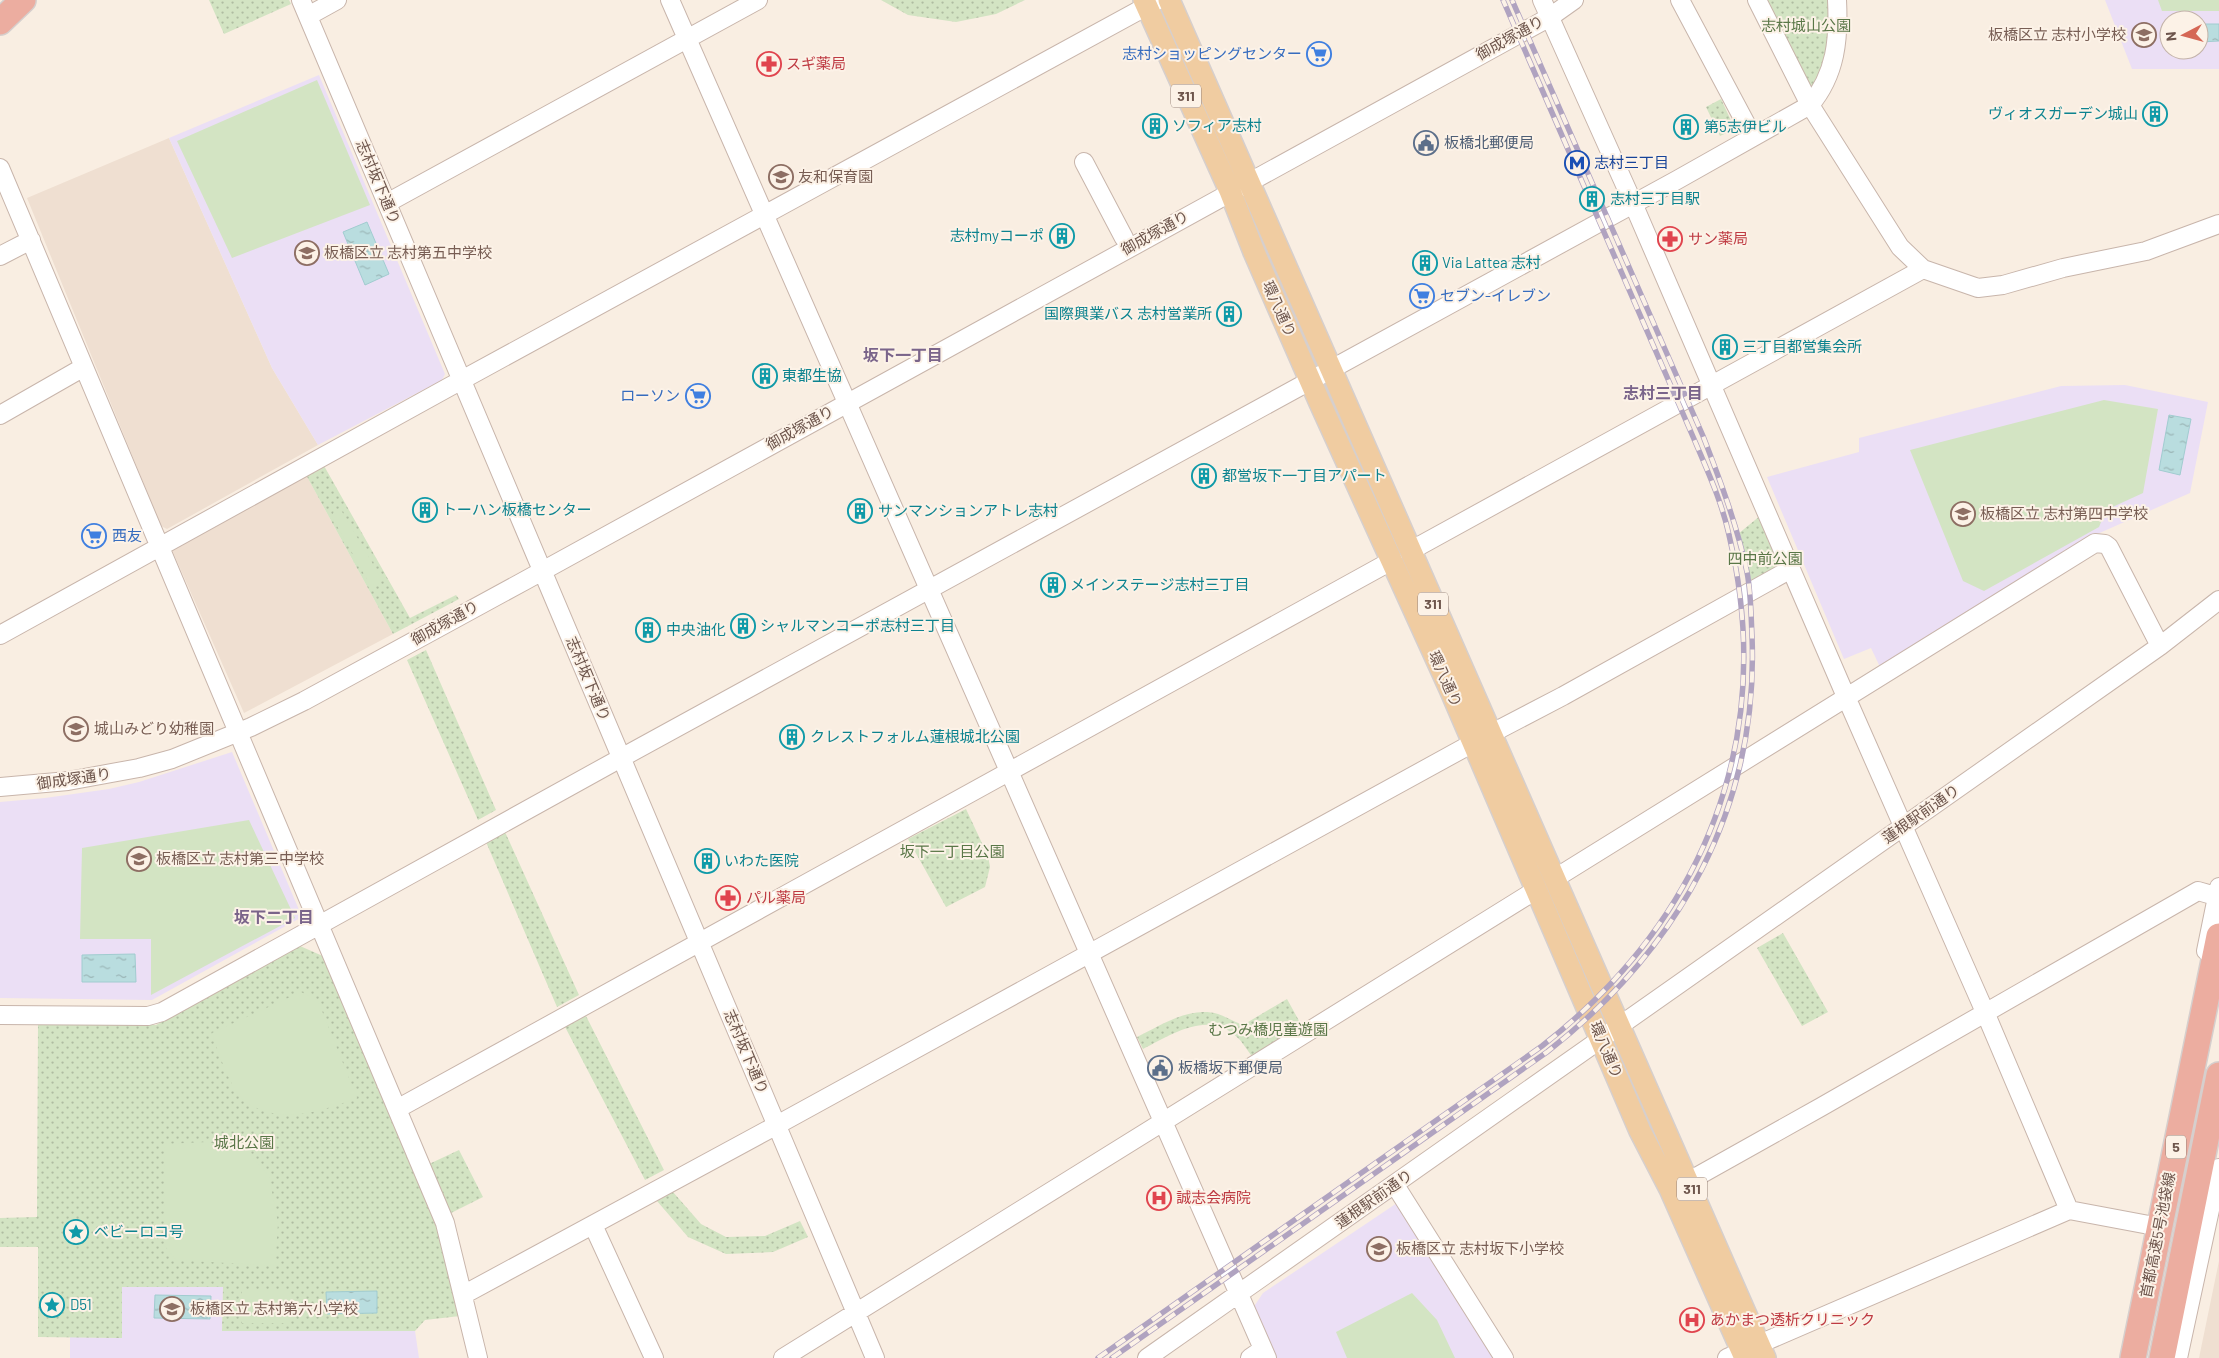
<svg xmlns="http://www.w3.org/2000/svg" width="2219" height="1358" font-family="Barlow,'Noto Sans JP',sans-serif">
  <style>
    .residential { fill: #efdfd1 }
    .education { fill: #ebdff5; fill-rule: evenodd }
    .grass { fill: url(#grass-dots) }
    .pitch { fill: #d3e4c3 }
    .water { fill: url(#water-ripples); stroke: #a1ccd0 }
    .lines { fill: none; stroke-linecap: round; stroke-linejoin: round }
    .minor-casing { stroke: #c8b5ab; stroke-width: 20 }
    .major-casing { stroke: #d6cfcd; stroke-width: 24 }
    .highway-casing { stroke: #d6cfcd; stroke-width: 28 }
    .minor { stroke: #fff; stroke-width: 18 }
    .major { stroke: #f0cca1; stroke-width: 21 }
    .highway { stroke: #ecada0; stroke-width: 25 }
    .rail-casing { stroke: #b0a3c0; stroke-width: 5.5 }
    .rail { stroke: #fcf2e7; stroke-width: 4; stroke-dasharray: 11; stroke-linecap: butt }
    .labels { text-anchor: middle; stroke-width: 4; stroke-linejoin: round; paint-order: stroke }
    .shield { fill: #fcf2e7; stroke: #98847a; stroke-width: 1 }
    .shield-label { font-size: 14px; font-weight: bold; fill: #6d554c }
    .park-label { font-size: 15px; fill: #5a7748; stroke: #fcf2e7 }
    .education-label { font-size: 15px; fill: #785e54; stroke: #fcf2e7; text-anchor: start }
    .street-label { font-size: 15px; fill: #6d554c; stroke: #fcf2e7 }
    .shop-label { font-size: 15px; fill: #366cbe; stroke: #fcf2e7; text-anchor: end }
    .health-label { font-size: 15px; fill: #be3a42; stroke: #fcf2e7; text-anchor: start }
    .culture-label { font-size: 15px; fill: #0d838f; stroke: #fcf2e7; text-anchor: start }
    .service-label { font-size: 15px; fill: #4e5e75; stroke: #fcf2e7; text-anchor: start }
    .transit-label { font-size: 15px; fill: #164399; stroke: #fcf2e7; text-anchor: start }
    .neighbourhood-label { font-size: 16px; font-weight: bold; fill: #7a648a; stroke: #fcf2e7 }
  </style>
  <defs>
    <pattern id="grass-dots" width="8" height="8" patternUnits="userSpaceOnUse" patternTransform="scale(1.25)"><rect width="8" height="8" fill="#d3e4c3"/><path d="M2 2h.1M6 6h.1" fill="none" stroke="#afbca1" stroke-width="1.8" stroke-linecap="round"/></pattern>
    <pattern id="water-ripples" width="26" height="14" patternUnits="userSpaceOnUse" patternTransform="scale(1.25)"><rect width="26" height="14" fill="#b9dddf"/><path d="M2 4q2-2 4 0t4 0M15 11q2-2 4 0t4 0" fill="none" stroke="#9bb6b7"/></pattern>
  </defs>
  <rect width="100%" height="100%" fill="#f9eee2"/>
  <!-- residential -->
  <path class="residential" d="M 169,138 L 272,368 L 318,445 L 167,529 L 161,526 L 27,198 Z
    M 305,473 L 393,634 L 244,713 L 172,550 Z
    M 2219,1261 L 2219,1358 L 2199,1358 Z"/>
  <!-- education -->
  <path class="education" d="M 2105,0 L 2219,0 L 2219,69 L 2132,69 ZM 2169,20 L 2199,20 L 2199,50 L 2169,50 Z
    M 319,75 L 445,374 L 442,380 L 318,445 L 272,368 L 169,138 Z
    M 2125,385 L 2208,402 L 2190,493 L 2095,535 L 1880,667 L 1871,648 L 1844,659 L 1767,477 L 1859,452 L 1859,438 L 2061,386 Z
    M 232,752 L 302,917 L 152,1000 L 0,998 L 0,802 L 45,798 L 109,789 L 139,782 Z
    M 1397,1203 L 1495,1358 L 1275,1358 L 1253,1308 L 1263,1293 Z
    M 121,1287 L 223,1287 L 222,1331 L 415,1331 L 419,1358 L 70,1358 L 70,1337 L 122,1338 Z"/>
  <!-- grass -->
  <path class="grass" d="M 209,0 L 289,0 L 291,4 L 224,34 Z
    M 881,0 L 1025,0 L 996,14 L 956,22 L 908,15 Z
    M 1765,0 L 1831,0 L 1832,36 L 1816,91 L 1809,89 Z
    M 1721,99 L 1735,129 L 1720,136 L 1706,107 Z
    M 323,464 L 410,618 L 456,595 L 459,599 L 393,634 L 305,473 Z
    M 1766,511 L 1791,569 L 1750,591 L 1738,534 Z
    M 426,650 L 496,810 L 478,820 L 407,660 Z
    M 966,809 L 988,856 L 990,867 L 985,887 L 946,907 L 908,839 Z
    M 505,832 L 579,995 L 557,1007 L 486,842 Z
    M 1783,933 L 1828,1012 L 1802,1026 L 1757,948 Z
    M 300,946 L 325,957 L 440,1234 L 460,1316 L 425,1320 L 415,1331 L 222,1331 L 223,1287 L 122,1287 L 122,1338 L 38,1337 L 38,1247 L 0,1247 L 0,1218 L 37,1217 L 38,1023 L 156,1025 Z
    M 1287,999 L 1303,1028 L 1254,1059 C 1249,1053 1245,1046 1240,1040 C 1210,1008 1173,1034 1143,1049 L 1137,1037 C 1162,1025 1189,1006 1218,1014 C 1226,1017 1235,1022 1243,1025 Z
    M 584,1012 L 664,1170 L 645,1180 L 563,1023 Z
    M 459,1150 L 483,1197 L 449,1214 L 427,1165 Z
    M 673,1192 L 701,1224 L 726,1237 L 765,1236 L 800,1221 L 808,1237 L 773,1252 L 726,1254 L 688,1237 L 657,1201 Z"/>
  <!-- pitch -->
  <path class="pitch" d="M 2158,0 L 2219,0 L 2219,11 L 2162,11 Z
    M 317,80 L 370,205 L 232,258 L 177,141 Z
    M 2104,400 L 2158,409 L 2143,493 L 2106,510 L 2099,527 L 1984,591 L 1963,581 L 1910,450 Z
    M 337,510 L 341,510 L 380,576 L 381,580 L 378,584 L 373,585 L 369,583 L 332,517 L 334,511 Z
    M 249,820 L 295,918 L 151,995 L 151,939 L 80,939 L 82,848 Z
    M 301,992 L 318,1001 L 357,1098 C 322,1111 280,1126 246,1102 C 232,1093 217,1050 212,1033 Z
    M 207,1142 L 246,1150 L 269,1176 L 278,1223 L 275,1266 L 176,1260 L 164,1245 L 165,1144 Z
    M 242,1289 L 289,1289 L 290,1323 L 242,1323 Z
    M 1412,1293 L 1437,1320 L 1455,1358 L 1347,1358 L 1336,1332 Z"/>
  <!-- water -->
  <path class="water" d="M 2199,24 L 2219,24 L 2219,41 L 2199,42 Z
    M 367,222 L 389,274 L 365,285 L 343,232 Z
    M 2169,415 L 2191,419 L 2180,475 L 2159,470 Z
    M 135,954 L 136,982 L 82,982 L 82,955 Z
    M 377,1291 L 377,1313 L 327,1314 L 326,1292 Z
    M 155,1295 L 211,1296 L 210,1319 L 154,1318 Z"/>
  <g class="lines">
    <defs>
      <path id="minor" d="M 301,0 L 875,1358
        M 670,0 L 1267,1358
        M 1542,0 L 1629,194 L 1847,699 L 1985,1012 L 2069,1210 L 2149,1225
        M 1680,0 L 1753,137
        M 1757,0 L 1810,105 L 1900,247 L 1923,269 L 1978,288 L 2003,285 L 2063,268 L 2146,251 L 2219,224
        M 308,16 L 337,0
        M 1084,162 L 1124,238
        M 0,168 L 445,1223 L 478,1358
        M 387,203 L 758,0
        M 0,256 L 31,240
        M 0,415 L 84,367
        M 1410,551 L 1923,269
        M 0,635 L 449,387 L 1158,0
        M 0,787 L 68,781 L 139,768 L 172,759 L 251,727 L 304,701 L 526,580 L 1550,17 L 1574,0
        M 1554,879 L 2095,543 L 2105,544 L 2109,547 L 2160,646
        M 2206,951 L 2219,887
        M 0,1015 L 148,1016 L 162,1012 L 621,758 L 1677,180 L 1810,105 C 1836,74 1839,39 1837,0
        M 397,1109 L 1393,560
        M 1689,1181 L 1821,1107 L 2198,891 L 2219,897
        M 1395,1185 L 1504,1358
        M 593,1225 L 654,1358
        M 463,1295 L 777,1125 L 1473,743 L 1563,696 L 1791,569
        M 783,1358 L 1536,890
        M 1147,1358 L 2160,646 L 2219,600
        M 1250,1358 L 1263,1349
        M 1727,1358 L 2069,1210
        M 2178,1358 L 2219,1168"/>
      <path id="major" d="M 1144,0 L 1230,191 L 1254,252 L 1320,403 L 1450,689 L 1640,1131 L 1670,1189 L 1745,1358
        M 1169,0 L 1765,1358"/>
      <path id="highway" d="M 0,22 L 23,0
        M 2133,1358 L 2219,936
        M 2162,1358 L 2219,1075"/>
    </defs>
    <!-- minor casing -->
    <use href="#minor" class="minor-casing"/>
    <!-- major casing -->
    <use href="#major" class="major-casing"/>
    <!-- highway casing -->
    <use href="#highway" class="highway-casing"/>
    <!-- minor -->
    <use href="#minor" class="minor"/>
    <!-- major -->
    <use href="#major" class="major"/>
    <!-- highway -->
    <use href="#highway" class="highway"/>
    <defs>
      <path id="rail" d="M 1098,1358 L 1542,1046 C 1705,919 1777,738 1729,535 C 1722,502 1707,470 1694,439 L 1503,0
        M 1112,1358 L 1547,1052 C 1679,949 1759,807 1752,636 C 1751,615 1751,593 1747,572 C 1737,525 1720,480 1703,436 L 1512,0"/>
    </defs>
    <!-- rail casing -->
    <use href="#rail" class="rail-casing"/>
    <!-- rail -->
    <use href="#rail" class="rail"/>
  </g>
  <!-- icons -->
  <defs>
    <symbol id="school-ring" viewBox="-11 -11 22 22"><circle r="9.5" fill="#fcf2e7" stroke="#8d6e63" stroke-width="1.5"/><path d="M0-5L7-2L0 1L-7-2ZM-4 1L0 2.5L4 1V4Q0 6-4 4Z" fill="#8d6e63"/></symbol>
    <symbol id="supermarket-ring" viewBox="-11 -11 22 22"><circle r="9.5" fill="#fcf2e7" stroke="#3f7fe0" stroke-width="1.5"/><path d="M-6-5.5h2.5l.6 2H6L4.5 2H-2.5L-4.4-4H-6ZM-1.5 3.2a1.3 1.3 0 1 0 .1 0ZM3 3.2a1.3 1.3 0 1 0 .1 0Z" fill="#3f7fe0"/></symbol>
    <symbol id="pharmacy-ring" viewBox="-11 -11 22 22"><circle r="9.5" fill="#fcf2e7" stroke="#e0444e" stroke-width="1.5"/><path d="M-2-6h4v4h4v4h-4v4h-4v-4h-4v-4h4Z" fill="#e0444e"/></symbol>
    <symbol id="building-ring" viewBox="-11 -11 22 22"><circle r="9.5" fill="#fcf2e7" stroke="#0f9aa8" stroke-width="1.5"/><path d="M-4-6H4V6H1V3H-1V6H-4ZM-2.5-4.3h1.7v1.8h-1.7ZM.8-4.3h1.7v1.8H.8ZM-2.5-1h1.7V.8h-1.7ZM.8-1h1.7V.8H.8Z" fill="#0f9aa8"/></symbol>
    <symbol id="civic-ring" viewBox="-11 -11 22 22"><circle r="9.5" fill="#fcf2e7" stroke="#5c6f8a" stroke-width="1.5"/><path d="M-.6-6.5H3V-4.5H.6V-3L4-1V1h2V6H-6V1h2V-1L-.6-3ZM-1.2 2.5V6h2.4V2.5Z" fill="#5c6f8a"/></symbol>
    <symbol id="metro-ring" viewBox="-11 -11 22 22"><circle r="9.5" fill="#fcf2e7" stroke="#1a4fb4" stroke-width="1.5"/><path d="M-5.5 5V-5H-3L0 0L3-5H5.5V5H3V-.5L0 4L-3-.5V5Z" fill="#1a4fb4"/></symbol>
    <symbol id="hospital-ring" viewBox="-11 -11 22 22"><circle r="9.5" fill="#fcf2e7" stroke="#e0444e" stroke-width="1.5"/><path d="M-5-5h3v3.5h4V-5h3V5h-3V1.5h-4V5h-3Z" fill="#e0444e"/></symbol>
    <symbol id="sight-ring" viewBox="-11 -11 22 22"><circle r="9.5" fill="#fcf2e7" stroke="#0f9aa8" stroke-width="1.5"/><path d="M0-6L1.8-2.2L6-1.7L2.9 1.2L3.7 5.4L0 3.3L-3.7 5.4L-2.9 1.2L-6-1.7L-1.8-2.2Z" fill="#0f9aa8"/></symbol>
  </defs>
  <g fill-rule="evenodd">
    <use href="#school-ring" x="2130" y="21" width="28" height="28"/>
    <use href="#supermarket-ring" x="1305" y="40" width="28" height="28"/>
    <use href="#pharmacy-ring" x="755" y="50" width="28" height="28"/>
    <use href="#building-ring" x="2141" y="100" width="28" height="28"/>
    <use href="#building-ring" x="1141" y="112" width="28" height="28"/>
    <use href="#building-ring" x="1672" y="113" width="28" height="28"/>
    <use href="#civic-ring" x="1412" y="129" width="28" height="28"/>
    <use href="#metro-ring" x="1563" y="149" width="28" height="28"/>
    <use href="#school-ring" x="767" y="163" width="28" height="28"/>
    <use href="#building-ring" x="1578" y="185" width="28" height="28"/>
    <use href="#building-ring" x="1048" y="222" width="28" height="28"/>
    <use href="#pharmacy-ring" x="1656" y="225" width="28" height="28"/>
    <use href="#school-ring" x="293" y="239" width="28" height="28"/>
    <use href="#building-ring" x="1411" y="249" width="28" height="28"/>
    <use href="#supermarket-ring" x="1408" y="282" width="28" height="28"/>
    <use href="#building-ring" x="1215" y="300" width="28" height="28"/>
    <use href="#building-ring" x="1711" y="333" width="28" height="28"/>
    <use href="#building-ring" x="751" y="362" width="28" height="28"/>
    <use href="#supermarket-ring" x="684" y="382" width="28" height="28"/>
    <use href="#building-ring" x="1190" y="462" width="28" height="28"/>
    <use href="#building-ring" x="411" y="496" width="28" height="28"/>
    <use href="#building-ring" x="846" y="497" width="28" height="28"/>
    <use href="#school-ring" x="1949" y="500" width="28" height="28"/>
    <use href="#supermarket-ring" x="80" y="522" width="28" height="28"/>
    <use href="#building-ring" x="1039" y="571" width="28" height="28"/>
    <use href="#building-ring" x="729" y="612" width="28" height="28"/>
    <use href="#building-ring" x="634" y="616" width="28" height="28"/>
    <use href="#school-ring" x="62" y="715" width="28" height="28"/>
    <use href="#building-ring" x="778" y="723" width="28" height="28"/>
    <use href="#school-ring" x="125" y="845" width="28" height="28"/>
    <use href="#building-ring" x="693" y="847" width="28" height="28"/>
    <use href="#pharmacy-ring" x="714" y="884" width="28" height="28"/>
    <use href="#civic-ring" x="1146" y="1054" width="28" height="28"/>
    <use href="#hospital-ring" x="1145" y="1184" width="28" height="28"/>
    <use href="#sight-ring" x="62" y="1218" width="28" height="28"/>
    <use href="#school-ring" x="1365" y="1235" width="28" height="28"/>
    <use href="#sight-ring" x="38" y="1291" width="28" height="28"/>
    <use href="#school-ring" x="158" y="1295" width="28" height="28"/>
    <use href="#hospital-ring" x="1678" y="1306" width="28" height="28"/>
  </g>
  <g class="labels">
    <!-- shield labels -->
    <g class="shield">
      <rect x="1171" y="84.5" width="30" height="23" rx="4"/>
      <rect x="1418" y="592.5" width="30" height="23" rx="4"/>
      <rect x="2166" y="1135.5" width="20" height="23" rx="4"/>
      <rect x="1677" y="1177.5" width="30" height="23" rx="4"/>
    </g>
    <g class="shield-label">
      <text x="1186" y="101">311</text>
      <text x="1433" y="609">311</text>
      <text x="2176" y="1152">5</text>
      <text x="1692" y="1194">311</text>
    </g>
    <!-- park labels -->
    <g class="park-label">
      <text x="1806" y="31">志村城山公園</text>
      <text x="1765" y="564">四中前公園</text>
      <text x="952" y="857">坂下一丁目公園</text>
      <text x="1268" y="1035">むつみ橋児童遊園</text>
      <text x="244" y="1148">城北公園</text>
    </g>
    <!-- education labels -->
    <g class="education-label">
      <text x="2126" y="40" text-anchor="end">板橋区立 志村小学校</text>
      <text x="798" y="182">友和保育園</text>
      <text x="324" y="258">板橋区立 志村第五中学校</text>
      <text x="1980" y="519">板橋区立 志村第四中学校</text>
      <text x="94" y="734">城山みどり幼稚園</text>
      <text x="156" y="864">板橋区立 志村第三中学校</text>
      <text x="1396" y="1254">板橋区立 志村坂下小学校</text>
      <text x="190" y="1314">板橋区立 志村第六小学校</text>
    </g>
    <!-- street labels -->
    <g class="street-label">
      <text transform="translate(1510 38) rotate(-29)" y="5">御成塚通り</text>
      <text transform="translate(378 182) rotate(67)" y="5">志村坂下通り</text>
      <text transform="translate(1155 233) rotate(-29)" y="5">御成塚通り</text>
      <text transform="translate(1279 309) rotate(66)" y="5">環八通り</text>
      <text transform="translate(800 428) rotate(-29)" y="5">御成塚通り</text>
      <text transform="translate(445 623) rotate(-29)" y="5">御成塚通り</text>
      <text transform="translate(588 679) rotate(67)" y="5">志村坂下通り</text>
      <text transform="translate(1445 679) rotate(66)" y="5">環八通り</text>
      <text transform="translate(74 779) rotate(-8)" y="5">御成塚通り</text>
      <text transform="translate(1921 814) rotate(-35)" y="5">蓮根駅前通り</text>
      <text transform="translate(1606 1050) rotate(67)" y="5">環八通り</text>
      <text transform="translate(746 1052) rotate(67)" y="5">志村坂下通り</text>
      <text transform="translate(1374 1199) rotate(-35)" y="5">蓮根駅前通り</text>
      <text transform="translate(2158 1235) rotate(-79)" y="5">首都高速5号池袋線</text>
    </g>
    <!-- shop labels -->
    <g class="shop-label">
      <text x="1302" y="59">志村ショッピングセンター</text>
      <text x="1440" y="301" text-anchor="start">セブン-イレブン</text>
      <text x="680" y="401">ローソン</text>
      <text x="112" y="541" text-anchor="start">西友</text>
    </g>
    <!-- health labels -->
    <g class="health-label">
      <text x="786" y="69">スギ薬局</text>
      <text x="1688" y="244">サン薬局</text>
      <text x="746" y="903">パル薬局</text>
      <text x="1176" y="1203">誠志会病院</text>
      <text x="1710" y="1325">あかまつ透析クリニック</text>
    </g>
    <!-- culture labels -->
    <g class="culture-label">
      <text x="2138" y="119" text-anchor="end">ヴィオスガーデン城山</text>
      <text x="1172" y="131">ソフィア志村</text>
      <text x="1704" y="132">第5志伊ビル</text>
      <text x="1610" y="204">志村三丁目駅</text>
      <text x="1044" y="241" text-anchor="end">志村myコーポ</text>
      <text x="1442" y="268">Via Lattea 志村</text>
      <text x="1212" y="319" text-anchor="end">国際興業バス 志村営業所</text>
      <text x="1742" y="352">三丁目都営集会所</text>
      <text x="782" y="381">東都生協</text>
      <text x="1222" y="481">都営坂下一丁目アパート</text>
      <text x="442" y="515">トーハン板橋センター</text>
      <text x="878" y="516">サンマンションアトレ志村</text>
      <text x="1070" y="590">メインステージ志村三丁目</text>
      <text x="760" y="631">シャルマンコーポ志村三丁目</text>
      <text x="666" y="635">中央油化</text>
      <text x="810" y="742">クレストフォルム蓮根城北公園</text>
      <text x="724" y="866">いわた医院</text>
      <text x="94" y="1237">ベビーロコ号</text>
      <text x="70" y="1310">D51</text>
    </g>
    <!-- service labels -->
    <g class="service-label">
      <text x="1444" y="148">板橋北郵便局</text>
      <text x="1178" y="1073">板橋坂下郵便局</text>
    </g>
    <!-- transit labels -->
    <g class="transit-label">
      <text x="1594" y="168">志村三丁目</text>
    </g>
    <!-- neighbourhood labels -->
    <g class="neighbourhood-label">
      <text x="903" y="361">坂下一丁目</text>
      <text x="1663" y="399">志村三丁目</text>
      <text x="274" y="923">坂下二丁目</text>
    </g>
  </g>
  <!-- north arrow -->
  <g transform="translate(2184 35) rotate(264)"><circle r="24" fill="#fcf2e7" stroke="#c3b3a9"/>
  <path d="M0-4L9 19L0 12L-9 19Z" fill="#d56755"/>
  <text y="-8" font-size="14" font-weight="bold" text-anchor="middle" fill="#6d554c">N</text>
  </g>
</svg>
